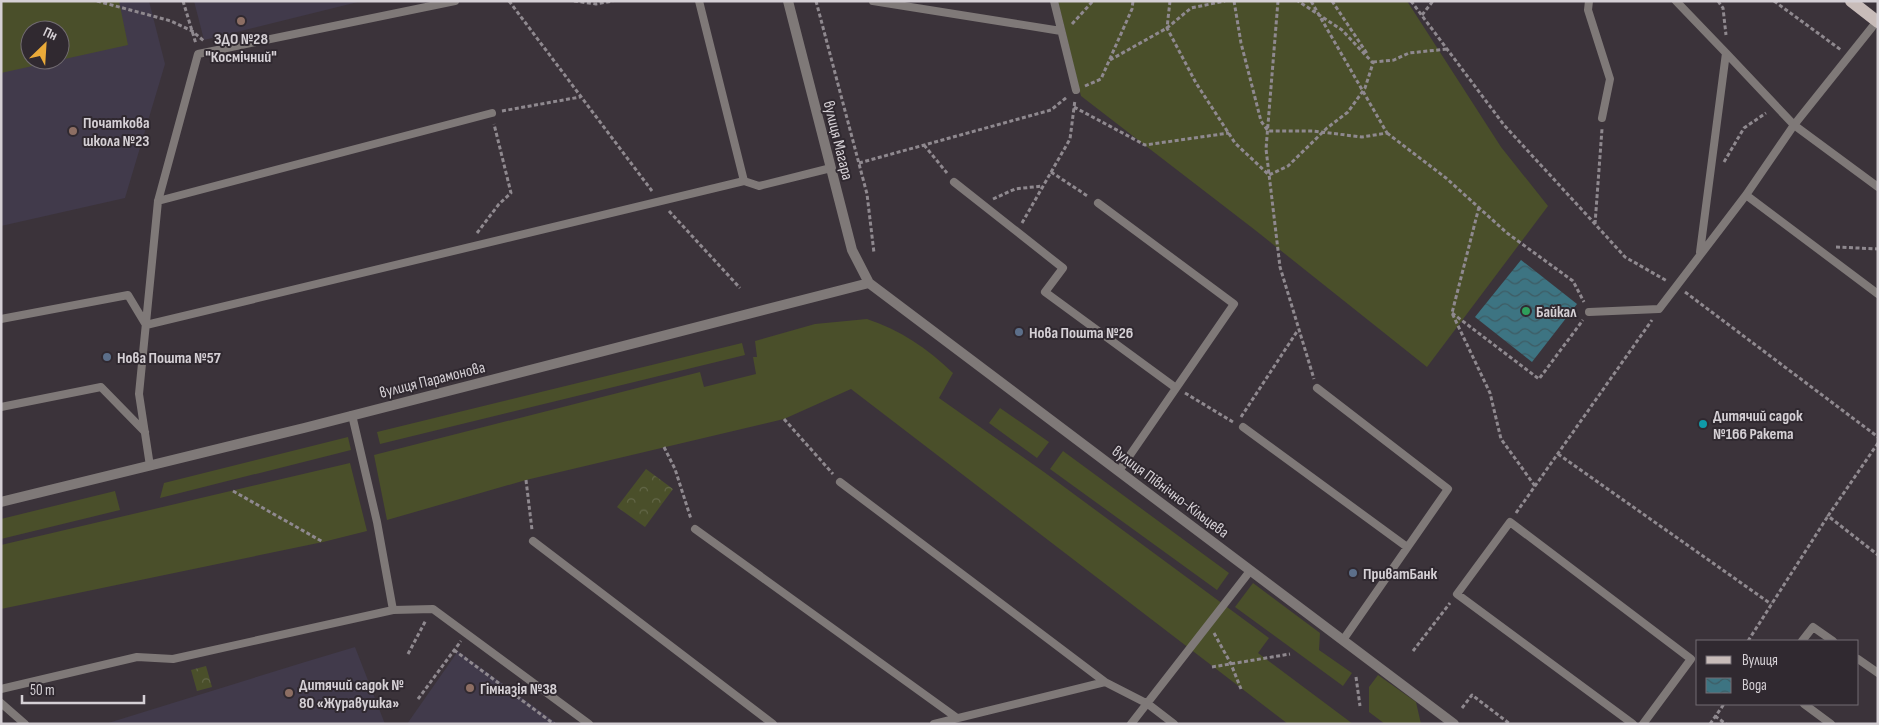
<svg xmlns="http://www.w3.org/2000/svg" width="1879" height="725" font-family="'Sofia Sans Condensed',sans-serif">
  <style>
    .education { fill: #413a4b; fill-rule: evenodd }
    .grass { fill: #4a4f2a; fill-rule: evenodd }
    .park { fill: url(#park-crowns) }
    .water { fill: url(#water-waves) }
    .lines { fill: none; stroke-linecap: round; stroke-linejoin: round }
    .path { stroke: #8f898f; stroke-width: 3; stroke-dasharray: 4 2.5; stroke-linecap: butt }
    .lane { stroke: #7f7978; stroke-width: 8 }
    .street { stroke: #7f7978; stroke-width: 10 }
    .primary { stroke: #c8bcb9; stroke-width: 12 }
    .education-dot { fill: #8d6e63; stroke: #302930; stroke-width: 2 }
    .leisure-dot { fill: #2e9e5b; stroke: #302930; stroke-width: 2 }
    .service-dot { fill: #5c6f8a; stroke: #302930; stroke-width: 2 }
    .culture-dot { fill: #0f9aa8; stroke: #302930; stroke-width: 2 }
    .labels { text-anchor: middle; stroke-width: 4; stroke-linejoin: round; paint-order: stroke }
    .poi-label { font-size: 16px; font-weight: bold; fill: #d5d0d5; stroke: #302930; text-anchor: start }
    .street-label { font-size: 16px; fill: #d5d0d5; stroke: #302930 }
  </style>
  <defs>
    <pattern id="park-crowns" width="20" height="18" patternUnits="userSpaceOnUse" patternTransform="scale(1.25)"><rect width="20" height="18" fill="#4a4f2a"/><path d="M2 6a3 3 0 1 1 6 0M12 15a3 3 0 1 1 6 0" fill="none" stroke="#636748"/></pattern>
    <pattern id="water-waves" width="16" height="10" patternUnits="userSpaceOnUse" patternTransform="scale(1.25)"><rect width="16" height="10" fill="#3d7482"/><path d="M0 5q4-4 8 0t8 0" fill="none" stroke="#3e5c64"/></pattern>
  </defs>
  <rect width="100%" height="100%" fill="#3b333a"/>
  <!-- education -->
  <path class="education" d="M 1,1 L 149,1 L 165,64 L 125,198 L 1,226 ZM 30,30 L 60,30 L 60,60 L 30,60 Z
    M 194,1 L 362,1 L 204,40 Z
    M 355,647 L 385,724 L 105,724 L 305,662 Z
    M 458,651 L 558,724 L 407,724 Z"/>
  <!-- grass -->
  <path class="grass" d="M 1,1 L 119,1 L 128,45 L 1,73 ZM 30,30 L 60,30 L 60,60 L 30,60 Z
    M 1058,1 L 1407,1 L 1501,147 L 1548,206 L 1427,367 L 1255,230 L 1081,96 Z
    M 867,319 C 900,330 927,348 953,373 L 939,398 L 1044,472 L 1269,638 L 1258,653 L 1353,724 L 1288,724 L 851,389 L 784,419 L 526,480 L 387,520 L 374,455 L 700,372 L 704,387 L 756,374 L 753,357 L 757,357 L 755,341 L 815,324 Z
    M 742,343 L 745,355 L 380,444 L 377,432 Z
    M 1000,408 L 1049,442 L 1037,458 L 989,423 Z
    M 348,437 L 351,450 L 160,498 L 164,483 Z
    M 1063,451 L 1229,573 L 1217,590 L 1050,469 Z
    M 350,463 L 367,531 L 323,542 L 1,609 L 1,545 Z
    M 115,491 L 120,510 L 1,539 L 1,519 Z
    M 1253,583 L 1320,633 L 1319,650 L 1352,673 L 1343,686 L 1235,607 Z
    M 1378,675 L 1416,702 L 1421,724 L 1385,724 L 1369,712 L 1369,687 Z"/>
  <!-- park -->
  <path class="park" d="M 646,469 L 673,489 L 645,527 L 617,507 Z
    M 206,666 L 212,687 L 197,691 L 191,670 Z"/>
  <!-- water -->
  <path class="water" d="M 1521,260 L 1577,304 L 1532,362 L 1475,317 Z"/>
  <g class="lines">
    <!-- path -->
    <path class="path" d="M 97,1 L 171,21 L 192,31 L 204,41
      M 183,1 L 196,44
      M 509,1 L 652,191
      M 574,1 L 596,4 L 613,1
      M 816,1 L 867,194 L 874,253
      M 1170,1 L 1167,28 L 1196,83 L 1235,143 L 1269,175 L 1288,166 L 1327,128 L 1348,112 L 1365,88 L 1373,63 L 1342,30 L 1298,1
      M 1234,1 L 1241,43 L 1261,121 L 1268,131 L 1313,131 L 1362,137 L 1387,133 L 1311,1
      M 1278,1 L 1266,149 L 1280,267 L 1314,379
      M 1332,1 L 1368,55
      M 1411,1 L 1504,125 L 1595,224 L 1625,257 L 1667,281
      M 1718,1 L 1723,8 L 1726,35
      M 1774,1 L 1841,50
      M 1422,15 L 1433,1
      M 1072,24 L 1093,1
      M 1110,60 L 1167,28 L 1191,8 L 1225,1
      M 1373,62 L 1394,60 L 1409,53 L 1447,49
      M 1085,86 L 1101,79 L 1132,9 L 1133,1
      M 1074,107 L 1145,145 L 1229,133
      M 502,111 L 580,97
      M 1387,133 L 1446,178 L 1507,233 L 1573,281 L 1584,302
      M 924,145 L 947,173
      M 1724,162 L 1744,128 L 1766,113
      M 859,163 L 1051,110 L 1067,97
      M 1051,172 L 1089,197
      M 993,199 L 1015,189 L 1042,186
      M 1479,207 L 1452,313 L 1490,393 L 1501,439 L 1535,486
      M 669,211 L 740,288
      M 1022,223 L 1070,139 L 1075,100
      M 1595,224 L 1602,129
      M 477,233 L 499,204 L 511,193 L 494,124
      M 1836,247 L 1878,249
      M 1685,292 L 1878,437
      M 1452,313 L 1539,379 L 1583,320
      M 1185,393 L 1233,422
      M 1241,417 L 1298,330
      M 784,419 L 833,474
      M 1878,443 L 1828,516 L 1878,555
      M 664,447 L 675,469 L 691,519
      M 1558,454 L 1771,604
      M 526,480 L 532,530
      M 233,491 L 323,542
      M 1516,513 L 1652,320
      M 1214,633 L 1231,664 L 1241,689
      M 1748,641 L 1828,516
      M 454,650 L 554,724
      M 1413,651 L 1450,603
      M 408,654 L 426,620
      M 1212,667 L 1290,654
      M 1356,677 L 1360,706
      M 418,699 L 461,641
      M 1462,708 L 1472,695 L 1510,724
      M 1715,716 L 1726,724
      M 1710,724 L 1724,704"/>
    <!-- lane -->
    <path class="lane" d="M 699,1 L 744,181
      M 873,1 L 1061,31
      M 1054,1 L 1076,90
      M 1589,1 L 1588,10 L 1610,79 L 1602,118
      M 1676,1 L 1726,53 L 1700,252
      M 1726,53 L 1794,125 L 1878,187
      M 954,182 L 1063,268 L 1045,292 L 1176,388
      M 1746,195 L 1878,294
      M 158,201 L 492,113
      M 1098,203 L 1234,304 L 1119,471
      M 1589,312 L 1659,309 L 1746,195 L 1794,125 L 1877,21
      M 1,319 L 128,295 L 146,325 L 744,181 L 759,186 L 831,168
      M 1317,388 L 1448,489 L 1343,640
      M 1,407 L 101,387 L 145,432
      M 352,415 L 377,522 L 393,610 L 433,609 L 589,724
      M 1243,427 L 1407,547
      M 150,466 L 139,394 L 158,201 L 198,54 L 455,1
      M 840,482 L 1105,682
      M 695,529 L 957,718
      M 533,541 L 773,724
      M 1802,641 L 1813,627 L 1833,641
      M 1858,659 L 1878,673
      M 1,689 L 137,657 L 173,659 L 393,610
      M 1,703 L 25,724
      M 1804,704 L 1831,724
      M 934,724 L 1105,682 L 1148,704 L 1174,724
      M 1131,724 L 1250,571
      M 1633,724 L 1457,594 L 1510,522 L 1691,659 L 1643,724"/>
    <!-- street -->
    <path class="street" d="M 788,1 L 852,250 L 869,283 L 1454,724
      M 1,502 L 304,428 L 869,283"/>
    <!-- primary -->
    <path class="primary" d="M 1851,1 L 1878,22"/>
  </g>
  <!-- markers -->
  <g class="education-dot">
    <circle cx="241" cy="21" r="5"/>
    <circle cx="73" cy="131" r="5"/>
    <circle cx="470" cy="688" r="5"/>
    <circle cx="289" cy="693" r="5"/>
  </g>
  <circle class="leisure-dot" cx="1526" cy="311" r="5"/>
  <g class="service-dot">
    <circle cx="1019" cy="332" r="5"/>
    <circle cx="107" cy="357" r="5"/>
    <circle cx="1353" cy="573" r="5"/>
  </g>
  <circle class="culture-dot" cx="1703" cy="424" r="5"/>
  <g class="labels">
    <!-- poi labels -->
    <g class="poi-label">
      <text x="241" y="44" text-anchor="middle">ЗДО №28<tspan x="241" dy="18">"Космічний"</tspan></text>
      <text x="83" y="128">Початкова<tspan x="83" dy="18">школа №23</tspan></text>
      <text x="1536" y="317">Байкал</text>
      <text x="1029" y="338">Нова Пошта №26</text>
      <text x="117" y="363">Нова Пошта №57</text>
      <text x="1713" y="421">Дитячий садок<tspan x="1713" dy="18">№166 Ракета</tspan></text>
      <text x="1363" y="579">ПриватБанк</text>
      <text x="299" y="690">Дитячий садок №<tspan x="299" dy="18">80 «Журавушка»</tspan></text>
      <text x="480" y="694">Гімназія №38</text>
    </g>
    <!-- street labels -->
    <g class="street-label">
      <text transform="translate(839 140) rotate(76)" y="6">вулиця Магара</text>
      <text transform="translate(432 379) rotate(-14)" y="6">вулиця Парамонова</text>
      <text transform="translate(1171 491) rotate(37)" y="6">вулиця Північно-Кільцева</text>
    </g>
  </g>
  <!-- border -->
  <rect width="1879" height="725" fill="none" stroke="#d5d0d5" stroke-width="5"/>
  <!-- legend -->
  <rect x="1696" y="640" width="162" height="65" fill="#302930" stroke="#726c72"/>
  <rect x="1706" y="656" width="25" height="8" fill="#c8bcb9" stroke="#726c72"/>
  <text x="1742" y="665" font-size="15" fill="#d5d0d5">Вулиця</text>
  <rect x="1706" y="678" width="25" height="15" fill="url(#water-waves)" stroke="#726c72"/>
  <text x="1742" y="690" font-size="15" fill="#d5d0d5">Вода</text>
  <!-- north arrow -->
  <g transform="translate(45 45) rotate(25)"><circle r="24" fill="#302930" stroke="#726c72"/>
  <path d="M0-4L9 19L0 12L-9 19Z" fill="#eaaa39"/>
  <text y="-8" font-size="14" font-weight="bold" text-anchor="middle" fill="#d5d0d5">Пн</text>
  </g>
  <!-- scale -->
  <path d="M22 695v8h122v-8" fill="none" stroke="#d5d0d5" stroke-width="2.5"/>
  <text x="30" y="695" font-size="15" fill="#d5d0d5" stroke="#302930" stroke-width="4" paint-order="stroke">50 m</text>
</svg>
